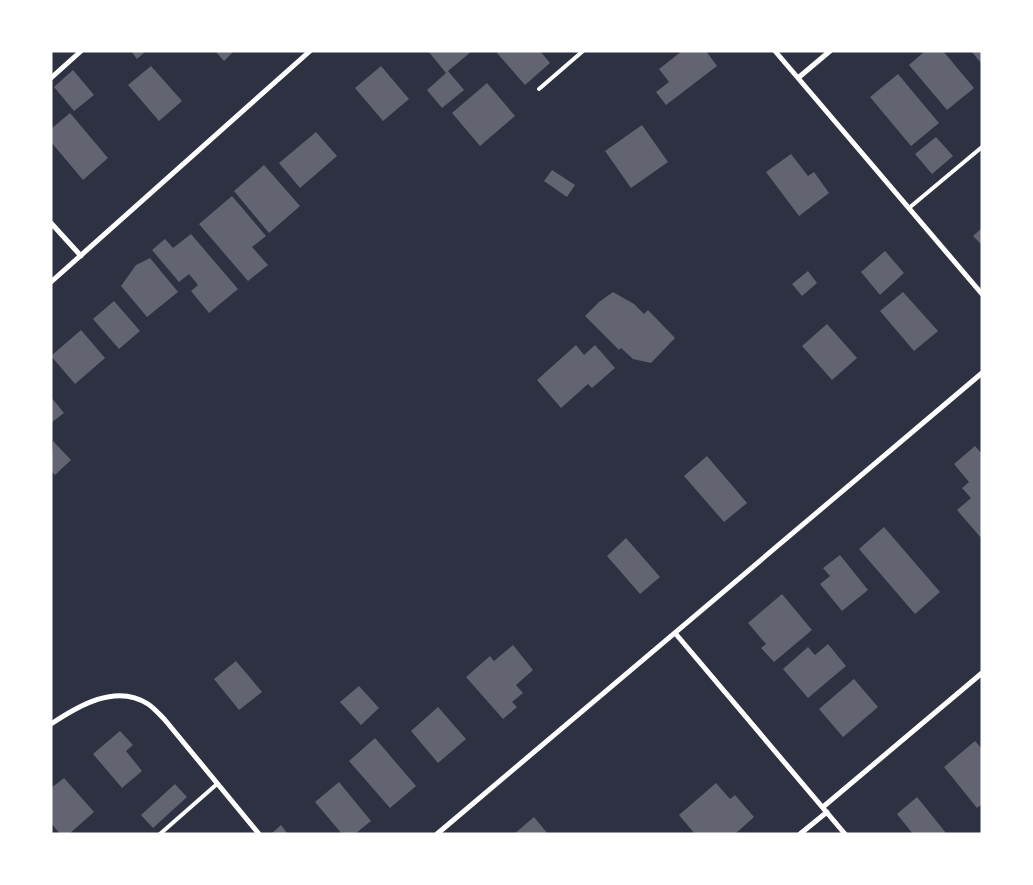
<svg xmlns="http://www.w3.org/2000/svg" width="1033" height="885" font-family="Barlow,sans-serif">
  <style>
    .building { fill: #626471 }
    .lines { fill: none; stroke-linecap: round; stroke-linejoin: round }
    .service { stroke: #fff; stroke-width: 4 }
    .minor { stroke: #fff; stroke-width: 5 }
  </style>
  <rect width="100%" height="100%" fill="#2d3142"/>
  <!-- building -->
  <path class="building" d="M 131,51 L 146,51 L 137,59 Z
    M 215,51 L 234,51 L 224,61 Z
    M 428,51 L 472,51 L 448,71 L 464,90 L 442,108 L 427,90 L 446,73 Z
    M 500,51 L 540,51 L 550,63 L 525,85 L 497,53 Z
    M 682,51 L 706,51 L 717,66 L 666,105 L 656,92 L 669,82 L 659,69 Z
    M 925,51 L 943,51 L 974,88 L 947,110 L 909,65 Z
    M 971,51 L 982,51 L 982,64 Z
    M 151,66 L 182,101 L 159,121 L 128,85 Z
    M 381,66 L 409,99 L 383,121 L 355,88 Z
    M 73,70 L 94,95 L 74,111 L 54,87 Z
    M 898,74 L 939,123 L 911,146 L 870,97 Z
    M 487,83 L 515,116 L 480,146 L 452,113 Z
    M 70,113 L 108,158 L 83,180 L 51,142 L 51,129 Z
    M 642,125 L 668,162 L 631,188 L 605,151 Z
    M 316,132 L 337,156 L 300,188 L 279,163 Z
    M 936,137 L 953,156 L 932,174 L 915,154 Z
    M 791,154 L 808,176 L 814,172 L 829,193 L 799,216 L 766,172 Z
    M 264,165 L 300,206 L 269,233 L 234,191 Z
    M 552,170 L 575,185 L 567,197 L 544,181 Z
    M 232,196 L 266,236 L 252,247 L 268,265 L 248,281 L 199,224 Z
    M 982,228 L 982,245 L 973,236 Z
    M 191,234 L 238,289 L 209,313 L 191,291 L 198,285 L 189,274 L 179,282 L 152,250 L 165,239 L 173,248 Z
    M 885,251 L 904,273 L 880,295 L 861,272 Z
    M 150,258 L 178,292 L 147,317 L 121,286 L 136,265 Z
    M 808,271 L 817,283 L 802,296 L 792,284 Z
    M 613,292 L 634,304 L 644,314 L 648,310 L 675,338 L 651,363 L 633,359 L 621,348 L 619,350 L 585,316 L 599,302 Z
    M 903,292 L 938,331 L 914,351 L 880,311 Z
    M 114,301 L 140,331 L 119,349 L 93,319 Z
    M 827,324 L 857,358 L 832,380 L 802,346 Z
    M 81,330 L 105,358 L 75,384 L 51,356 Z
    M 576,345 L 584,355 L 595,345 L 615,368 L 592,388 L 588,384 L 561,408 L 537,380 Z
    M 51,397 L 64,413 L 51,423 Z
    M 53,441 L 71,460 L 55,475 L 51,471 Z
    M 975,446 L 982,454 L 982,539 L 957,510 L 971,498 L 962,488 L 969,482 L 954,464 Z
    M 707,456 L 747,503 L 724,522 L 684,476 Z
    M 884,527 L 940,592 L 915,614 L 859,549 Z
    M 626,538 L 660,577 L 640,594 L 607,556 Z
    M 840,555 L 868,590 L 842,611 L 820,584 L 830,576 L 823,568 Z
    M 782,594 L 812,630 L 774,662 L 761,648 L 766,644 L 748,623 Z
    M 828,644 L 846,666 L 808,698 L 783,669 L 808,647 L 815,655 Z
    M 513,645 L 533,670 L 516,685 L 523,693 L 512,702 L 517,707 L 503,719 L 466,677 L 490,656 L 494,661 Z
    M 236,661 L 262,692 L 239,710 L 214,679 Z
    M 854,679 L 878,707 L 843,737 L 819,709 Z
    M 359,686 L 379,708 L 361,725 L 340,702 Z
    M 438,707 L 466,739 L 438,763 L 411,731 Z
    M 120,731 L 133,745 L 126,751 L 142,771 L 122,788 L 93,754 Z
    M 375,738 L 416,786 L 390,808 L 349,761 Z
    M 975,741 L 982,749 L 982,804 L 977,808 L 944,767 Z
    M 64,778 L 94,812 L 69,834 L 60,834 L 51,823 L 51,788 Z
    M 339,782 L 371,821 L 355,834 L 342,834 L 315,802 Z
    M 716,783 L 730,799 L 735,795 L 754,817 L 735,834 L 695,834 L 679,815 Z
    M 175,784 L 187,797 L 153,828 L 141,815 Z
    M 917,797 L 946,833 L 945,834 L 913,834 L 897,814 Z
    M 534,817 L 548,834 L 514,834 Z
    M 281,825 L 288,834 L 271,834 Z"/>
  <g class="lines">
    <!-- service -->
    <path class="service" d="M 539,89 L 583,51
      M 909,208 L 982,147
      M 160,834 L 217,784"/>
    <!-- minor -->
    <path class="minor" d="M 775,51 L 982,294
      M 51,78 L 81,51
      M 798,78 L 830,51
      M 51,223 L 81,256
      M 51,282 L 310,51
      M 675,633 L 845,834
      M 51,724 C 78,706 116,683 148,704 C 154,708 160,715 165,720 L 259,834
      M 823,807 L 982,673
      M 437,834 L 982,373
      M 800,834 L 827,812"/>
  </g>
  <!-- border -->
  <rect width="1033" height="885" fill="none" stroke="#ffffff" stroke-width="105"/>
</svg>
